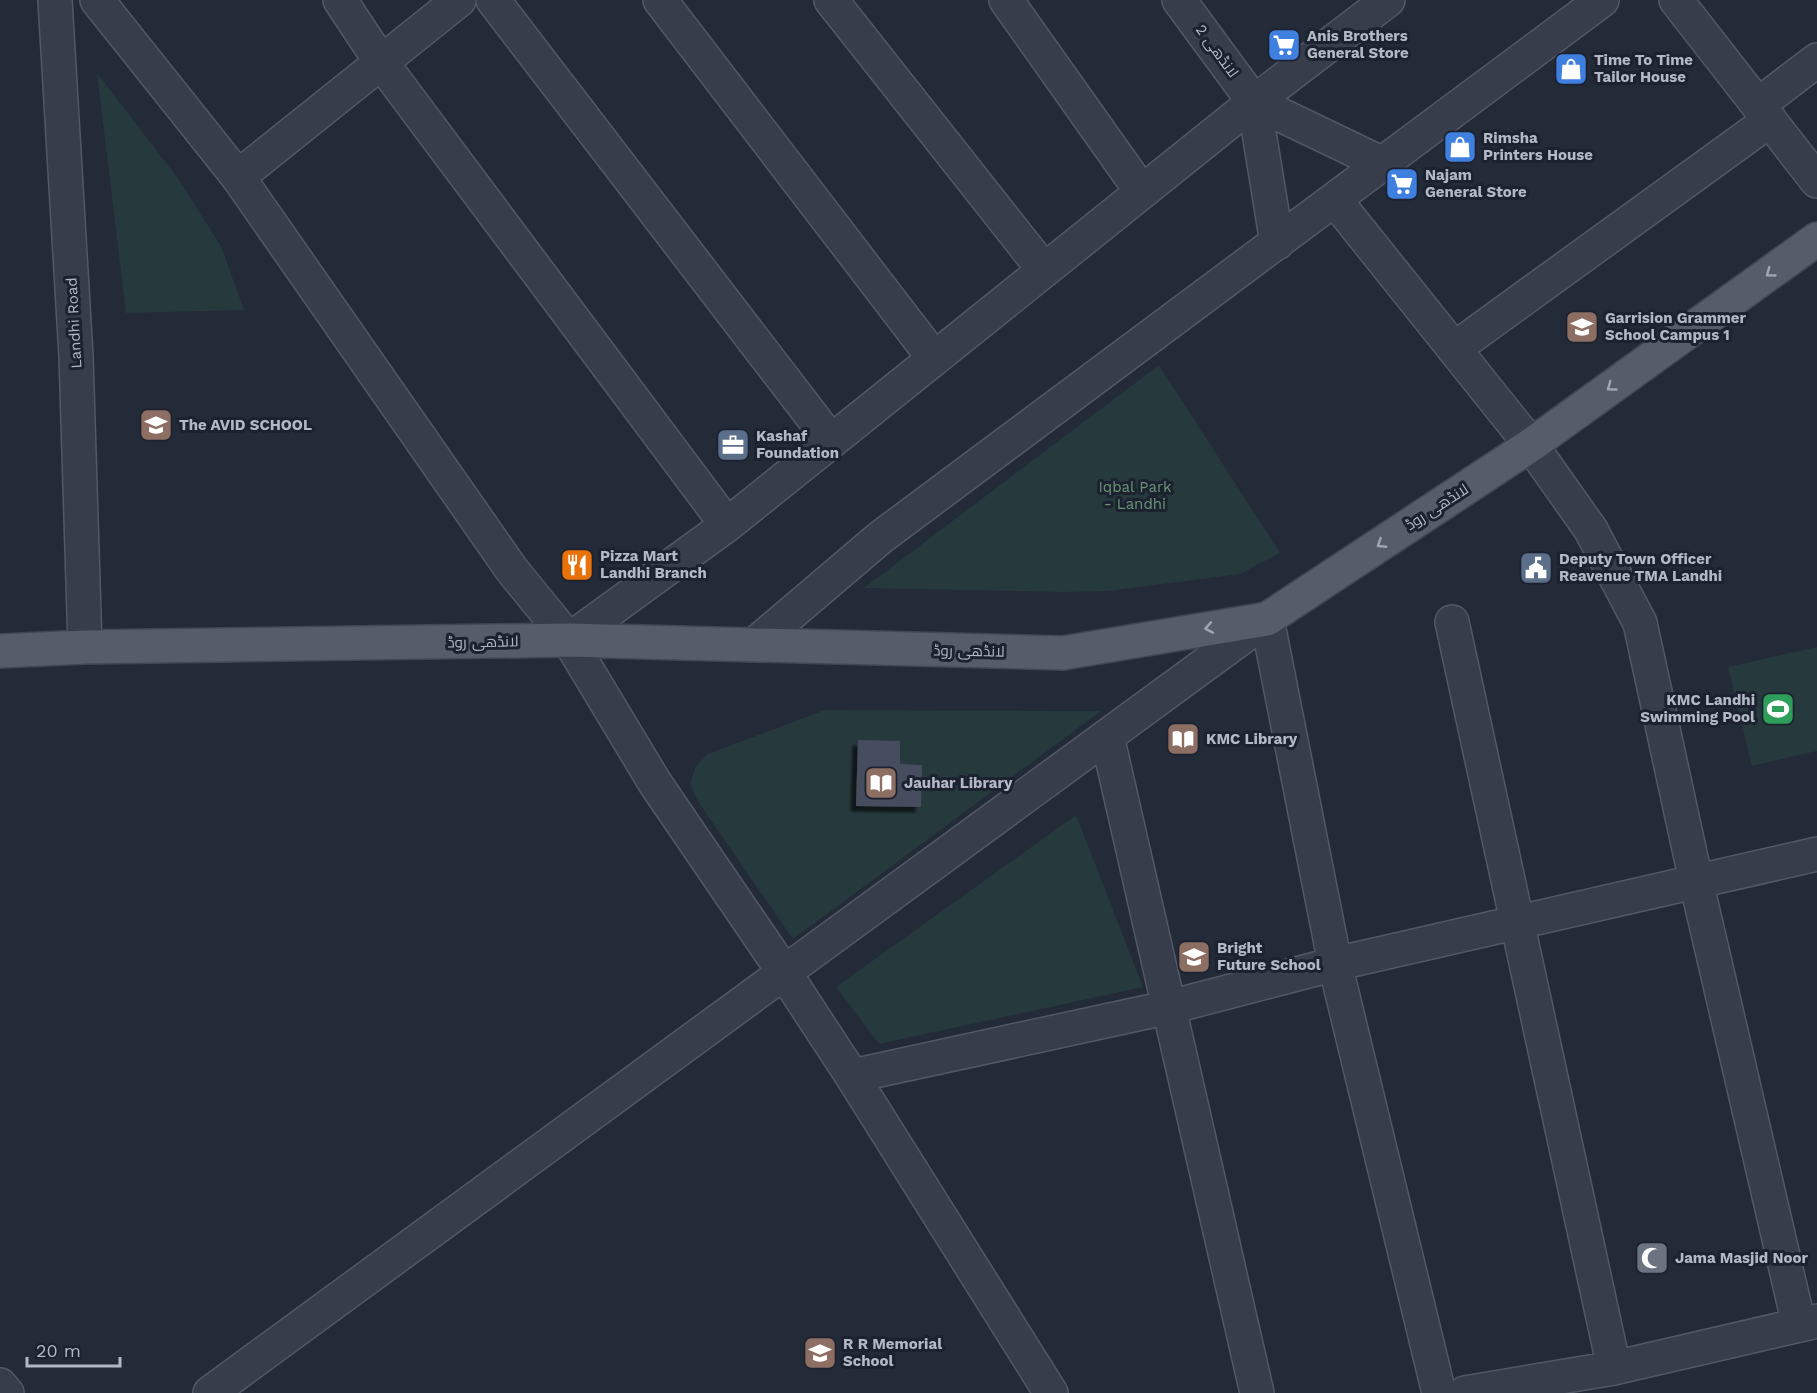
<svg xmlns="http://www.w3.org/2000/svg" width="1817" height="1393" font-family="'Work Sans',Cairo,sans-serif">
  <style>
    .green { fill: #26393c }
    .building { fill: #444e5e; filter: url(#shadow) }
    .lines { fill: none; stroke-linecap: round; stroke-linejoin: round }
    .minor-casing { stroke: #525865; stroke-width: 36 }
    .major-casing { stroke: #404653; stroke-width: 36 }
    .minor { stroke: #373d4a; stroke-width: 33 }
    .major { stroke: #555c6a; stroke-width: 33 }
    .oneway { stroke: #9fa6b4 }
    .labels { text-anchor: middle; stroke-width: 6; stroke-linejoin: round; paint-order: stroke }
    .poi-label { font-size: 15px; font-weight: bold; fill: #b2b8c6; stroke: #1c222f; text-anchor: start }
    .street-label { font-size: 15px; fill: #b2b8c6; stroke: #1c222f }
    .park-label { font-size: 15px; fill: #6a9677; stroke: #1c222f }
  </style>
  <defs>
    <filter id="shadow"><feDropShadow dx="-5.5" dy="5.5" stdDeviation="1.5" flood-color="#0009"/></filter>
  </defs>
  <rect width="100%" height="100%" fill="#232b39"/>
  <!-- green -->
  <path class="green" d="M 97,73 L 177,177 L 221,246 L 244,310 L 126,313 Z
    M 1159,365 L 1280,553 L 1240,574 L 1108,591 L 1063,592 L 864,588 Z
    M 1817,647 L 1817,751 L 1752,766 L 1728,667 Z
    M 825,710 L 1101,711 L 793,939 L 699,803 L 690,784 L 696,766 L 708,754 Z
    M 1076,815 L 1143,987 L 879,1044 L 836,987 Z"/>
  <!-- building -->
  <path class="building" d="M 858,740 L 900,741 L 900,764 L 922,765 L 921,807 L 856,806 Z"/>
  <g class="lines">
    <defs>
      <path id="minor" d="M 55,0 L 76,356 L 85,647
        M 97,0 L 238,177 L 512,570 L 569,640 L 655,783 L 784,972 L 852,1076 L 1051,1393
        M 340,0 L 381,62 L 727,525
        M 493,0 L 831,441
        M 660,0 L 934,358
        M 831,0 L 1044,270
        M 1006,0 L 1142,192
        M 1179,0 L 1254,102 L 1277,243
        M 1676,0 L 1817,181
        M 1254,102 L 1383,164
        M 1758,105 L 1817,60
        M 238,177 L 459,0
        M 1335,200 L 1531,445 L 1591,530 L 1640,623 L 1696,881 L 1799,1325
        M 1454,349 L 1770,120
        M 1452,622 L 1614,1368
        M 569,640 L 727,525 L 1254,102 L 1388,0
        M 754,645 L 881,537 L 1602,0
        M 1107,736 L 1257,1393
        M 852,1076 L 1170,1007 L 1335,964 L 1817,854
        M 0,1385 L 7,1393
        M 210,1393 L 1267,619 L 1335,964 L 1439,1393
        M 1465,1393 L 1614,1368 L 1817,1321"/>
      <path id="major" d="M 0,651 L 85,647 L 569,640 L 1063,653 L 1267,619 L 1531,445 L 1817,239"/>
    </defs>
    <!-- minor casing -->
    <use href="#minor" class="minor-casing"/>
    <!-- major casing -->
    <use href="#major" class="major-casing"/>
    <!-- minor -->
    <use href="#minor" class="minor"/>
    <!-- major -->
    <use href="#major" class="major"/>
  </g>
  <!-- one-way arrows -->
  <defs><path id="oneway-chevron" d="M-2-3.5L2.5 0L-2 3.5" fill="none" stroke-width="1.6" stroke-linecap="round" stroke-linejoin="round" transform="scale(1.5)"/></defs>
  <g class="oneway">
    <use href="#oneway-chevron" transform="translate(1770 273) rotate(144)"/>
    <use href="#oneway-chevron" transform="translate(1611 387) rotate(144)"/>
    <use href="#oneway-chevron" transform="translate(1381 544) rotate(147)"/>
    <use href="#oneway-chevron" transform="translate(1209 628) rotate(170)"/>
  </g>
  <!-- icons -->
  <defs>
    <symbol id="supermarket-square" viewBox="-11 -11 22 22"><rect x="-9" y="-9" width="18" height="18" rx="4" fill="#3f7fe0" stroke="#1c222f"/><path d="M-6-5.5h2.5l.6 2H6L4.5 2H-2.5L-4.4-4H-6ZM-1.5 3.2a1.3 1.3 0 1 0 .1 0ZM3 3.2a1.3 1.3 0 1 0 .1 0Z" fill="#fff"/></symbol>
    <symbol id="shop-square" viewBox="-11 -11 22 22"><rect x="-9" y="-9" width="18" height="18" rx="4" fill="#3f7fe0" stroke="#1c222f"/><path d="M-5-2.5h2.3a2.7 3.5 0 0 1 5.4 0H5L5.5 6h-11ZM-1.5-2.5h3a1.5 2.3 0 0 0-3 0Z" fill="#fff"/></symbol>
    <symbol id="school-square" viewBox="-11 -11 22 22"><rect x="-9" y="-9" width="18" height="18" rx="4" fill="#8d6e63" stroke="#1c222f"/><path d="M0-5L7-2L0 1L-7-2ZM-4 1L0 2.5L4 1V4Q0 6-4 4Z" fill="#fff"/></symbol>
    <symbol id="office-square" viewBox="-11 -11 22 22"><rect x="-9" y="-9" width="18" height="18" rx="4" fill="#5c6f8a" stroke="#1c222f"/><path d="M-6-3h4V-5.5h4V-3h4V5H-6ZM-1-4.5V-3h2v-1.5ZM-6 0V1H6V0Z" fill="#fff"/></symbol>
    <symbol id="restaurant-square" viewBox="-11 -11 22 22"><rect x="-9" y="-9" width="18" height="18" rx="4" fill="#e8710a" stroke="#1c222f"/><path d="M-5-6h1v4h1v-4h1v4h1v-4h1v5L-1.5 .5V6h-2V.5L-5-1ZM5-6V6H3V1.5H1.5Q1.5-4 5-6Z" fill="#fff"/></symbol>
    <symbol id="civic-square" viewBox="-11 -11 22 22"><rect x="-9" y="-9" width="18" height="18" rx="4" fill="#5c6f8a" stroke="#1c222f"/><path d="M-.6-6.5H3V-4.5H.6V-3L4-1V1h2V6H-6V1h2V-1L-.6-3ZM-1.2 2.5V6h2.4V2.5Z" fill="#fff"/></symbol>
    <symbol id="stadium-square" viewBox="-11 -11 22 22"><rect x="-9" y="-9" width="18" height="18" rx="4" fill="#2e9e5b" stroke="#1c222f"/><path d="M0-5a6.5 5 0 1 0 0 10a6.5 5 0 1 0 0-10ZM-3.5-1.8h7v3.6h-7Z" fill="#fff"/></symbol>
    <symbol id="library-square" viewBox="-11 -11 22 22"><rect x="-9" y="-9" width="18" height="18" rx="4" fill="#8d6e63" stroke="#1c222f"/><path d="M-6-4Q-3-5.5-.7-3.5V5Q-3 3-6 4ZM6-4Q3-5.5 .7-3.5V5Q3 3 6 4Z" fill="#fff"/></symbol>
    <symbol id="mosque-square" viewBox="-11 -11 22 22"><rect x="-9" y="-9" width="18" height="18" rx="4" fill="#6b7280" stroke="#1c222f"/><path d="M3.5-4.9A6 6 0 1 0 3.5 4.9A5 5 0 1 1 3.5-4.9Z" fill="#fff"/></symbol>
  </defs>
  <g fill-rule="evenodd">
    <use href="#supermarket-square" x="1265" y="26" width="38" height="38"/>
    <use href="#shop-square" x="1552" y="50" width="38" height="38"/>
    <use href="#shop-square" x="1441" y="128" width="38" height="38"/>
    <use href="#supermarket-square" x="1383" y="165" width="38" height="38"/>
    <use href="#school-square" x="1563" y="308" width="38" height="38"/>
    <use href="#school-square" x="137" y="406" width="38" height="38"/>
    <use href="#office-square" x="714" y="426" width="38" height="38"/>
    <use href="#restaurant-square" x="558" y="546" width="38" height="38"/>
    <use href="#civic-square" x="1517" y="549" width="38" height="38"/>
    <use href="#stadium-square" x="1759" y="690" width="38" height="38"/>
    <use href="#library-square" x="1164" y="720" width="38" height="38"/>
    <use href="#library-square" x="862" y="764" width="38" height="38"/>
    <use href="#school-square" x="1175" y="938" width="38" height="38"/>
    <use href="#mosque-square" x="1633" y="1239" width="38" height="38"/>
    <use href="#school-square" x="801" y="1334" width="38" height="38"/>
  </g>
  <g class="labels">
    <!-- poi labels -->
    <g class="poi-label">
      <text x="1307" y="41">Anis Brothers<tspan x="1307" dy="17">General Store</tspan></text>
      <text x="1594" y="65">Time To Time<tspan x="1594" dy="17">Tailor House</tspan></text>
      <text x="1483" y="143">Rimsha<tspan x="1483" dy="17">Printers House</tspan></text>
      <text x="1425" y="180">Najam<tspan x="1425" dy="17">General Store</tspan></text>
      <text x="1605" y="323">Garrision Grammer<tspan x="1605" dy="17">School Campus 1</tspan></text>
      <text x="179" y="430">The AVID SCHOOL</text>
      <text x="756" y="441">Kashaf<tspan x="756" dy="17">Foundation</tspan></text>
      <text x="600" y="561">Pizza Mart<tspan x="600" dy="17">Landhi Branch</tspan></text>
      <text x="1559" y="564">Deputy Town Officer<tspan x="1559" dy="17">Reavenue TMA Landhi</tspan></text>
      <text x="1755" y="705" text-anchor="end">KMC Landhi<tspan x="1755" dy="17">Swimming Pool</tspan></text>
      <text x="1206" y="744">KMC Library</text>
      <text x="904" y="788">Jauhar Library</text>
      <text x="1217" y="953">Bright<tspan x="1217" dy="17">Future School</tspan></text>
      <text x="1675" y="1263">Jama Masjid Noor</text>
      <text x="843" y="1349">R R Memorial<tspan x="843" dy="17">School</tspan></text>
    </g>
    <!-- street labels -->
    <g class="street-label">
      <text transform="translate(1217 51) rotate(54)" y="5">لانڈھی 2</text>
      <text transform="translate(74 323) rotate(-93)" y="5">Landhi Road</text>
      <text transform="translate(1437 507) rotate(-33)" y="5">لانڈھی روڈ</text>
      <text transform="translate(483 642) rotate(-1)" y="5">لانڈھی روڈ</text>
      <text transform="translate(969 651) rotate(1)" y="5">لانڈھی روڈ</text>
    </g>
    <!-- park labels -->
    <g class="park-label">
      <text x="1135" y="492">Iqbal Park<tspan x="1135" dy="17">- Landhi</tspan></text>
    </g>
  </g>
  <!-- scale -->
  <path d="M27 1357v9h93v-9" fill="none" stroke="#b2b8c6" stroke-width="3"/>
  <text x="36" y="1357" font-size="18" fill="#b2b8c6" stroke="#1c222f" stroke-width="4.5" paint-order="stroke">20 m</text>
</svg>
